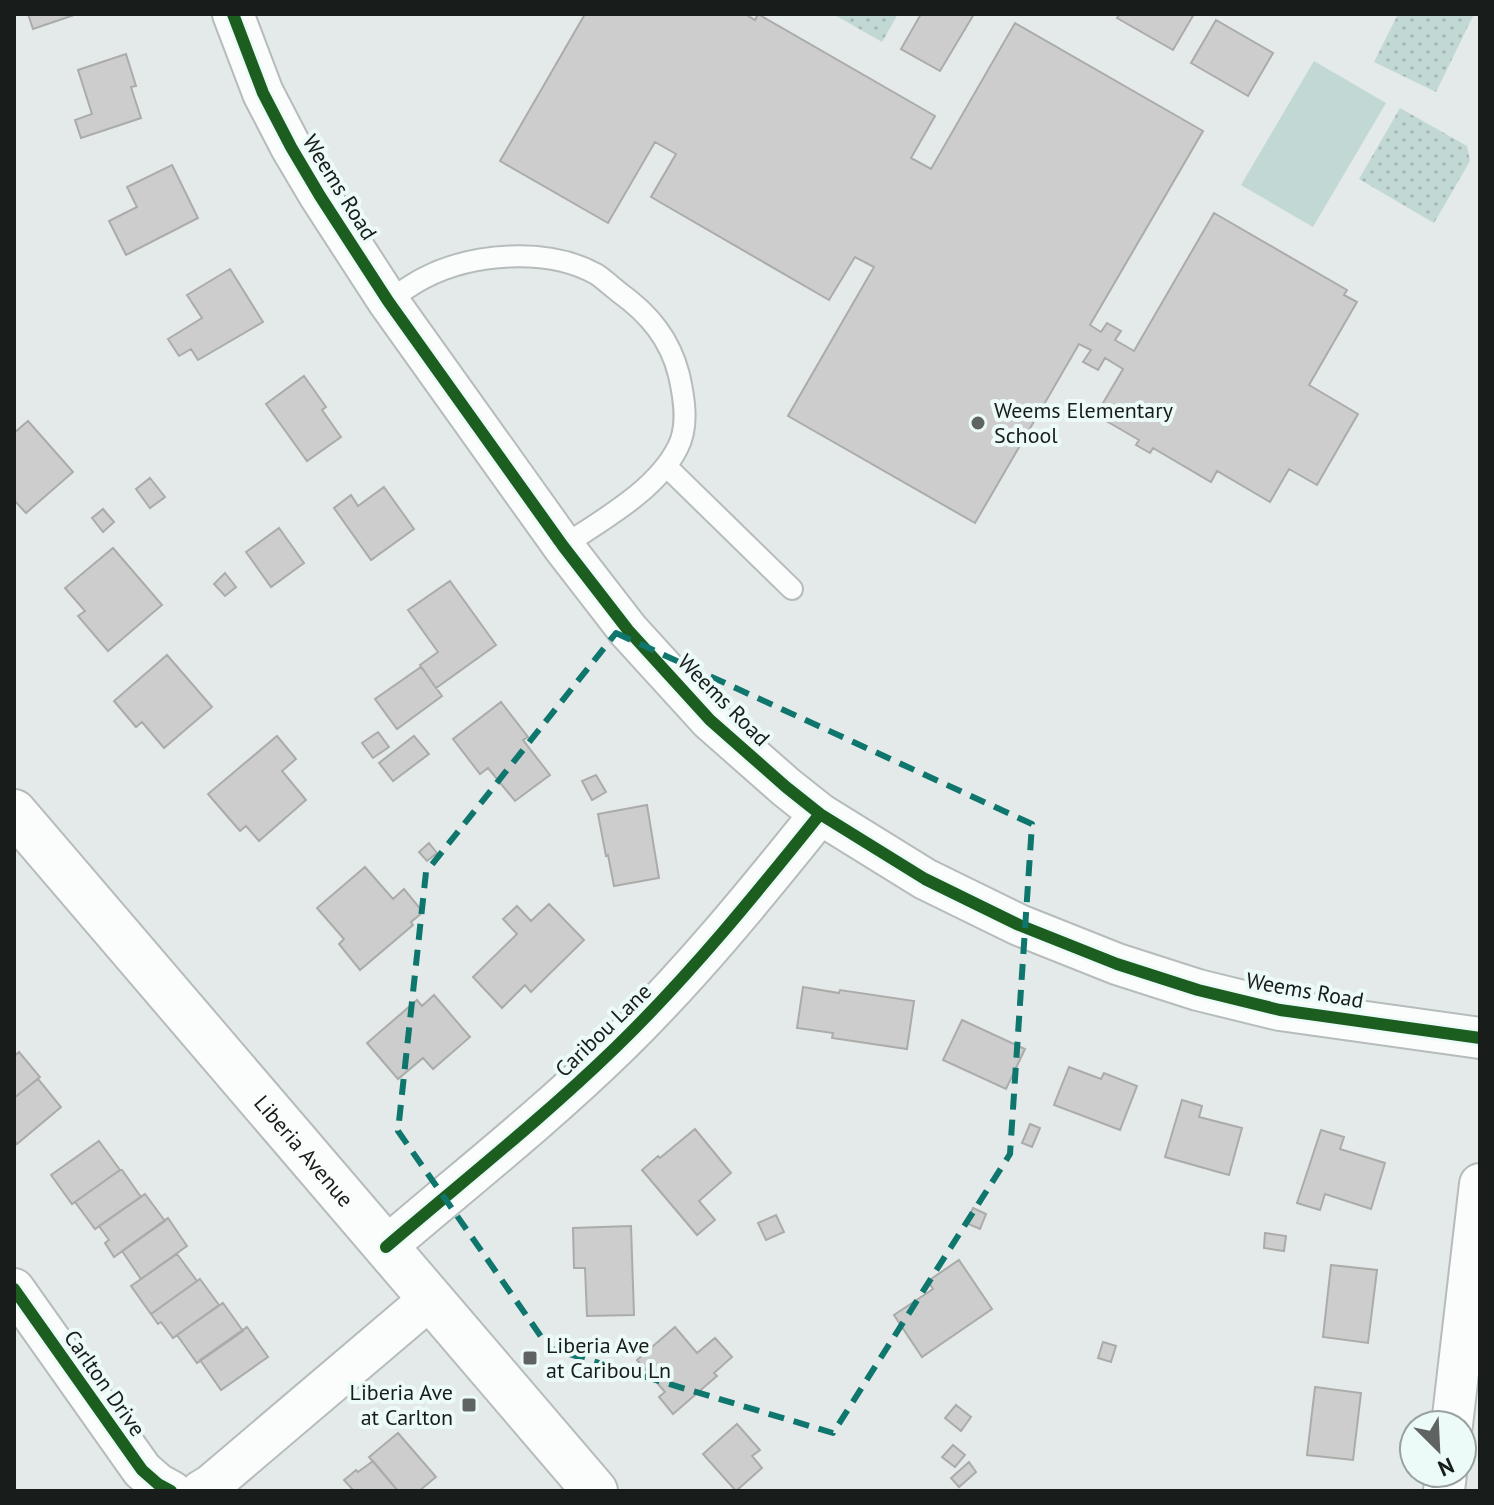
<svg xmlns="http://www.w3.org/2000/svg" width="1494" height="1505" font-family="'PT Sans',sans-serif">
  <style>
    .grass { fill: url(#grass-dots) }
    .pitch { fill: #c2d8d4 }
    .building { fill: #cccdcc; stroke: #abacaa; stroke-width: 2 }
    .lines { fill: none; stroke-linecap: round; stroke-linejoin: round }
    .lane-casing { stroke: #b6bcbb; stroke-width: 24 }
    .street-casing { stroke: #b6bcbb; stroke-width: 44 }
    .secondary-casing { stroke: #b6bcbb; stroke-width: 48 }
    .lane { stroke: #fbfcfc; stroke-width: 20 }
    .street { stroke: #fbfcfc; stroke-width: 40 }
    .secondary { stroke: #fbfcfc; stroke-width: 44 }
    .cycleway-casing { stroke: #edfbf8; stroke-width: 17 }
    .cycleway { stroke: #1b5e20; stroke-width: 12 }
    .marked { fill: none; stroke: #0f766e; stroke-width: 6; stroke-dasharray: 16 10; stroke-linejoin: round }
    .poi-dot { fill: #5f6463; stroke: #edfbf8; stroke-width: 3 }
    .labels { text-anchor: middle; stroke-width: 8; stroke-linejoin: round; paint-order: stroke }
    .street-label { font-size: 22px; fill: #181c1b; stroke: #edfbf8 }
    .poi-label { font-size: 22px; fill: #181c1b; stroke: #edfbf8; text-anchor: start }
  </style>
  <defs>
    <pattern id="grass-dots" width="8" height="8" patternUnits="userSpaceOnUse" patternTransform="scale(2)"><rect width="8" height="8" fill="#c2d8d4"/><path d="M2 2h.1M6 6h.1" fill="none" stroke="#a6b9b5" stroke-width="1.8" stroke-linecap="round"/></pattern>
  </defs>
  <rect width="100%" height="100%" fill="#e3eae9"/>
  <!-- grass -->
  <path class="grass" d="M 833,14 L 898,14 L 882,42 Z
    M 1398,14 L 1474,14 L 1436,92 L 1374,62 Z
    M 1400,108 L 1467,146 L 1470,161 L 1434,223 L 1359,179 Z"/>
  <!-- pitch -->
  <path class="pitch" d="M 1314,61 L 1386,103 L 1313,227 L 1241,185 Z"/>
  <!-- building -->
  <path class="building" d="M 28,14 L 77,14 L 33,29 Z
    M 585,14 L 745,14 L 755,20 L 758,14 L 935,116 L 911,158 L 931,169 L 1015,23 L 1203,131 L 1090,325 L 1101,332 L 1107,323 L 1121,331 L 1115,340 L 1134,351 L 1214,213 L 1347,290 L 1344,295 L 1357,302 L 1309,385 L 1358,414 L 1317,485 L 1289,469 L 1270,502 L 1217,471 L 1211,482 L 1153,448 L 1150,453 L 1136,445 L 1139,440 L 1096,415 L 1123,369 L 1105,358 L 1098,370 L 1083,362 L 1091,350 L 1079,344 L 975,523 L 788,416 L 874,267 L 855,257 L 829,300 L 651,197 L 676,154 L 655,142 L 608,223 L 500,161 Z
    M 921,14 L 974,14 L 940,71 L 901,49 Z
    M 1120,14 L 1194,14 L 1173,50 L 1117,18 Z
    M 1216,20 L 1273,53 L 1248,96 L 1191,63 Z
    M 126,54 L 136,86 L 131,87 L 141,118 L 81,138 L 75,120 L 92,114 L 78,70 Z
    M 172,165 L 198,218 L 126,255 L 109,221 L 137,207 L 127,187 Z
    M 230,269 L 263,322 L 198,360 L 191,349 L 179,356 L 168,339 L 202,318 L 187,295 Z
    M 304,376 L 326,407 L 322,410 L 341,437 L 307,461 L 266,404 Z
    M 28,421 L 73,472 L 26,513 L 14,500 L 14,433 Z
    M 150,478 L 165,497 L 150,508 L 136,489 Z
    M 384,487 L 414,529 L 371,560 L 334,508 L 351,495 L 358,506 Z
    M 103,509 L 114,522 L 103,532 L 92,518 Z
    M 279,528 L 304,563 L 271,587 L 246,552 Z
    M 113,548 L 162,605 L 108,651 L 78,616 L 85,611 L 65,588 Z
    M 225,573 L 236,587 L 225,596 L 214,584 Z
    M 450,581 L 496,645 L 436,688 L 420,665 L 438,652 L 408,610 Z
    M 167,655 L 212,707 L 164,748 L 142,722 L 136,727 L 114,701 Z
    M 421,667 L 442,696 L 397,729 L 375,699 Z
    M 501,702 L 528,737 L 523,740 L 550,775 L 515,801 L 488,768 L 480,774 L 453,739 Z
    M 378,732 L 389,747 L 373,758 L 362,743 Z
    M 277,736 L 296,759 L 282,771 L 306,800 L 259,841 L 246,826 L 240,831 L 208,794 Z
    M 414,736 L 429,754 L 393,781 L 379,763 Z
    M 596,775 L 606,792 L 592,800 L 582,781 Z
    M 647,805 L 659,878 L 614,886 L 608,855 L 606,856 L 598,814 Z
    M 429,843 L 437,853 L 427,861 L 419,852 Z
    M 365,867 L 393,899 L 404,889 L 423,912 L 411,922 L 413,925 L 360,970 L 339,944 L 344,939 L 317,908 Z
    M 549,904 L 584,940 L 531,992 L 525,985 L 502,1008 L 473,977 L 517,934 L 503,919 L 517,906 L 531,921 Z
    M 803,987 L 839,993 L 840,990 L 914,1001 L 907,1049 L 832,1038 L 833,1033 L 797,1028 Z
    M 434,995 L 470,1037 L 433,1069 L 423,1058 L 398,1079 L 367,1043 L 417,1000 L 422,1006 Z
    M 962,1020 L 1025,1049 L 1006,1089 L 943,1060 Z
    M 19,1052 L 40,1077 L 14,1098 L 14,1056 Z
    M 1069,1067 L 1101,1079 L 1104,1073 L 1137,1086 L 1120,1130 L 1054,1105 Z
    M 38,1079 L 61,1107 L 17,1144 L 14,1140 L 14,1098 Z
    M 1182,1100 L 1202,1106 L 1199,1117 L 1242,1128 L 1229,1175 L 1165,1157 Z
    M 1030,1124 L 1040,1128 L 1032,1147 L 1022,1143 Z
    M 695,1129 L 731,1173 L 699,1201 L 715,1220 L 697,1235 L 642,1170 L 658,1156 L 660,1158 Z
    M 1321,1130 L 1344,1137 L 1340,1149 L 1385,1163 L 1371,1209 L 1325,1194 L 1320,1210 L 1297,1203 Z
    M 99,1141 L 120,1170 L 72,1204 L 51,1175 Z
    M 120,1170 L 122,1170 L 141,1197 L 95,1229 L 75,1202 Z
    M 145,1194 L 165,1221 L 114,1257 L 105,1243 L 109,1240 L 99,1226 Z
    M 973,1208 L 986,1214 L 980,1229 L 966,1223 Z
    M 776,1215 L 784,1232 L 766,1240 L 758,1223 Z
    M 168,1218 L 187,1246 L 141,1279 L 122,1251 Z
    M 631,1226 L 634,1315 L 587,1316 L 585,1268 L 574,1268 L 573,1228 Z
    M 1265,1233 L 1286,1236 L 1284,1251 L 1264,1248 Z
    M 177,1254 L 197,1281 L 151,1314 L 131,1286 Z
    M 959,1260 L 992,1309 L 922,1357 L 894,1315 L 933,1289 L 928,1281 Z
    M 1331,1265 L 1377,1270 L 1368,1343 L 1323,1337 Z
    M 200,1279 L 219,1305 L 173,1338 L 161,1322 L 158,1324 L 151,1314 Z
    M 223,1303 L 243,1331 L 197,1363 L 177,1335 Z
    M 247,1327 L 268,1357 L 221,1390 L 200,1360 Z
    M 675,1327 L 697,1353 L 715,1338 L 732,1357 L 714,1373 L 717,1376 L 673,1414 L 659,1397 L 665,1392 L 637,1360 Z
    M 1103,1342 L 1116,1346 L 1111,1362 L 1098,1358 Z
    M 1315,1387 L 1361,1393 L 1353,1460 L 1307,1455 Z
    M 956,1405 L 971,1417 L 961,1431 L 945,1418 Z
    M 737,1424 L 760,1450 L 752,1456 L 762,1468 L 736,1491 L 703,1454 Z
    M 398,1433 L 436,1477 L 419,1491 L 398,1491 L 369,1457 Z
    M 953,1445 L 965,1455 L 955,1467 L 942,1457 Z
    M 373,1461 L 398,1491 L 354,1491 L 344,1480 L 356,1470 L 358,1472 Z
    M 969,1462 L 976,1472 L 959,1487 L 951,1478 Z"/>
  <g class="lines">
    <defs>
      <path id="lane" d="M 388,301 C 400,293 412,284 424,278 C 472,253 547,247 596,274 C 604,279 612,287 620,293 C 649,314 670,339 679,375 C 684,397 689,426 678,447 C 657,490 602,520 563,546
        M 666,466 L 792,589"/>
      <path id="street" d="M 233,14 L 263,93 L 291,147 L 320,196 L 388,301 L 563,546 L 628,630 L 710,720 L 786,787 L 820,814 L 925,879 L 1019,925 L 1117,964 L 1198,990 L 1280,1010 L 1480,1038
        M 386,1247 C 463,1181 543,1118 616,1047 C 690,975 755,895 820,814
        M 14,1289 L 142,1470 L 158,1484 L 171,1491
        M 1452,1425 L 1480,1184
        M 201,1491 L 211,1485 L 430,1299
        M 1444,1491 L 1446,1473"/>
      <g id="secondary">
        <path id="s1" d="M 14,812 L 595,1491"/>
      </g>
    </defs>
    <!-- lane casing -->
    <use href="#lane" class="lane-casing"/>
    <!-- street casing -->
    <use href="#street" class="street-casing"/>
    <!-- secondary casing -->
    <use href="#secondary" class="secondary-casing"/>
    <!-- lane -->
    <use href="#lane" class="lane"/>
    <!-- street -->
    <use href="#street" class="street"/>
    <!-- secondary -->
    <use href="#secondary" class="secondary"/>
    <defs>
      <path id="cycleway" d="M 233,14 L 263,93 L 291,147 L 320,196 L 388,301 L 563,546 L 628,630 L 710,720 L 786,787 L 820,814 L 925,879 L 1019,925 L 1117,964 L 1198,990 L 1280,1010 L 1480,1038
        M 386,1247 C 463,1181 543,1118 616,1047 C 690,975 755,895 820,814
        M 14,1289 L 142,1470 L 158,1484 L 171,1491"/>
    </defs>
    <!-- cycleway casing -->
    <use href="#cycleway" class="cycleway-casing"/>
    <!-- cycleway -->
    <use href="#cycleway" class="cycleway"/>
  </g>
  <!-- marked area -->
  <path class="marked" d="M 616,633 L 1032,824 L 1010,1154 L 833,1433 L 549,1348 L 398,1131 L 426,872 Z"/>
  <!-- markers -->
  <g class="poi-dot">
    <circle cx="978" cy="423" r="8"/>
    <rect x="522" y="1350" width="16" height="16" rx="4"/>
    <rect x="461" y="1397" width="16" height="16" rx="4"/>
  </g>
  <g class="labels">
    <!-- street labels -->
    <g class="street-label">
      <text transform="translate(340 187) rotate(58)" y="8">Weems Road</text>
      <text transform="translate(724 700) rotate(45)" y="8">Weems Road</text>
      <text transform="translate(1305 990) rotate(10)" y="8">Weems Road</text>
      <text transform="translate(603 1030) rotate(-44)" y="8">Caribou Lane</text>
      <text dy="8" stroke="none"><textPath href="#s1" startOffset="446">Liberia Avenue</textPath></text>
      <text transform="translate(105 1383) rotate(55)" y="8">Carlton Drive</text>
    </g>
    <!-- poi labels -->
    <g class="poi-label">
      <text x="994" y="418">Weems Elementary<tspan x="994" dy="25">School</tspan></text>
      <text x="546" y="1353">Liberia Ave<tspan x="546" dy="25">at Caribou Ln</tspan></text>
      <text x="453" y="1400" text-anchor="end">Liberia Ave<tspan x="453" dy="25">at Carlton</tspan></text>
    </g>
  </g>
  <!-- border -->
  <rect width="1494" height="1505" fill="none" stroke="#181c1b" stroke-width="32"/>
  <!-- north arrow -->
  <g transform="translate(1438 1449) rotate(156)"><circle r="38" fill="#edfbf8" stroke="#98a2a0" stroke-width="2"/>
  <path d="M0-6L14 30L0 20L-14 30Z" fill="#5f6463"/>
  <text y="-12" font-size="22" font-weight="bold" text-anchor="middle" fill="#181c1b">N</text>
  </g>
</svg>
